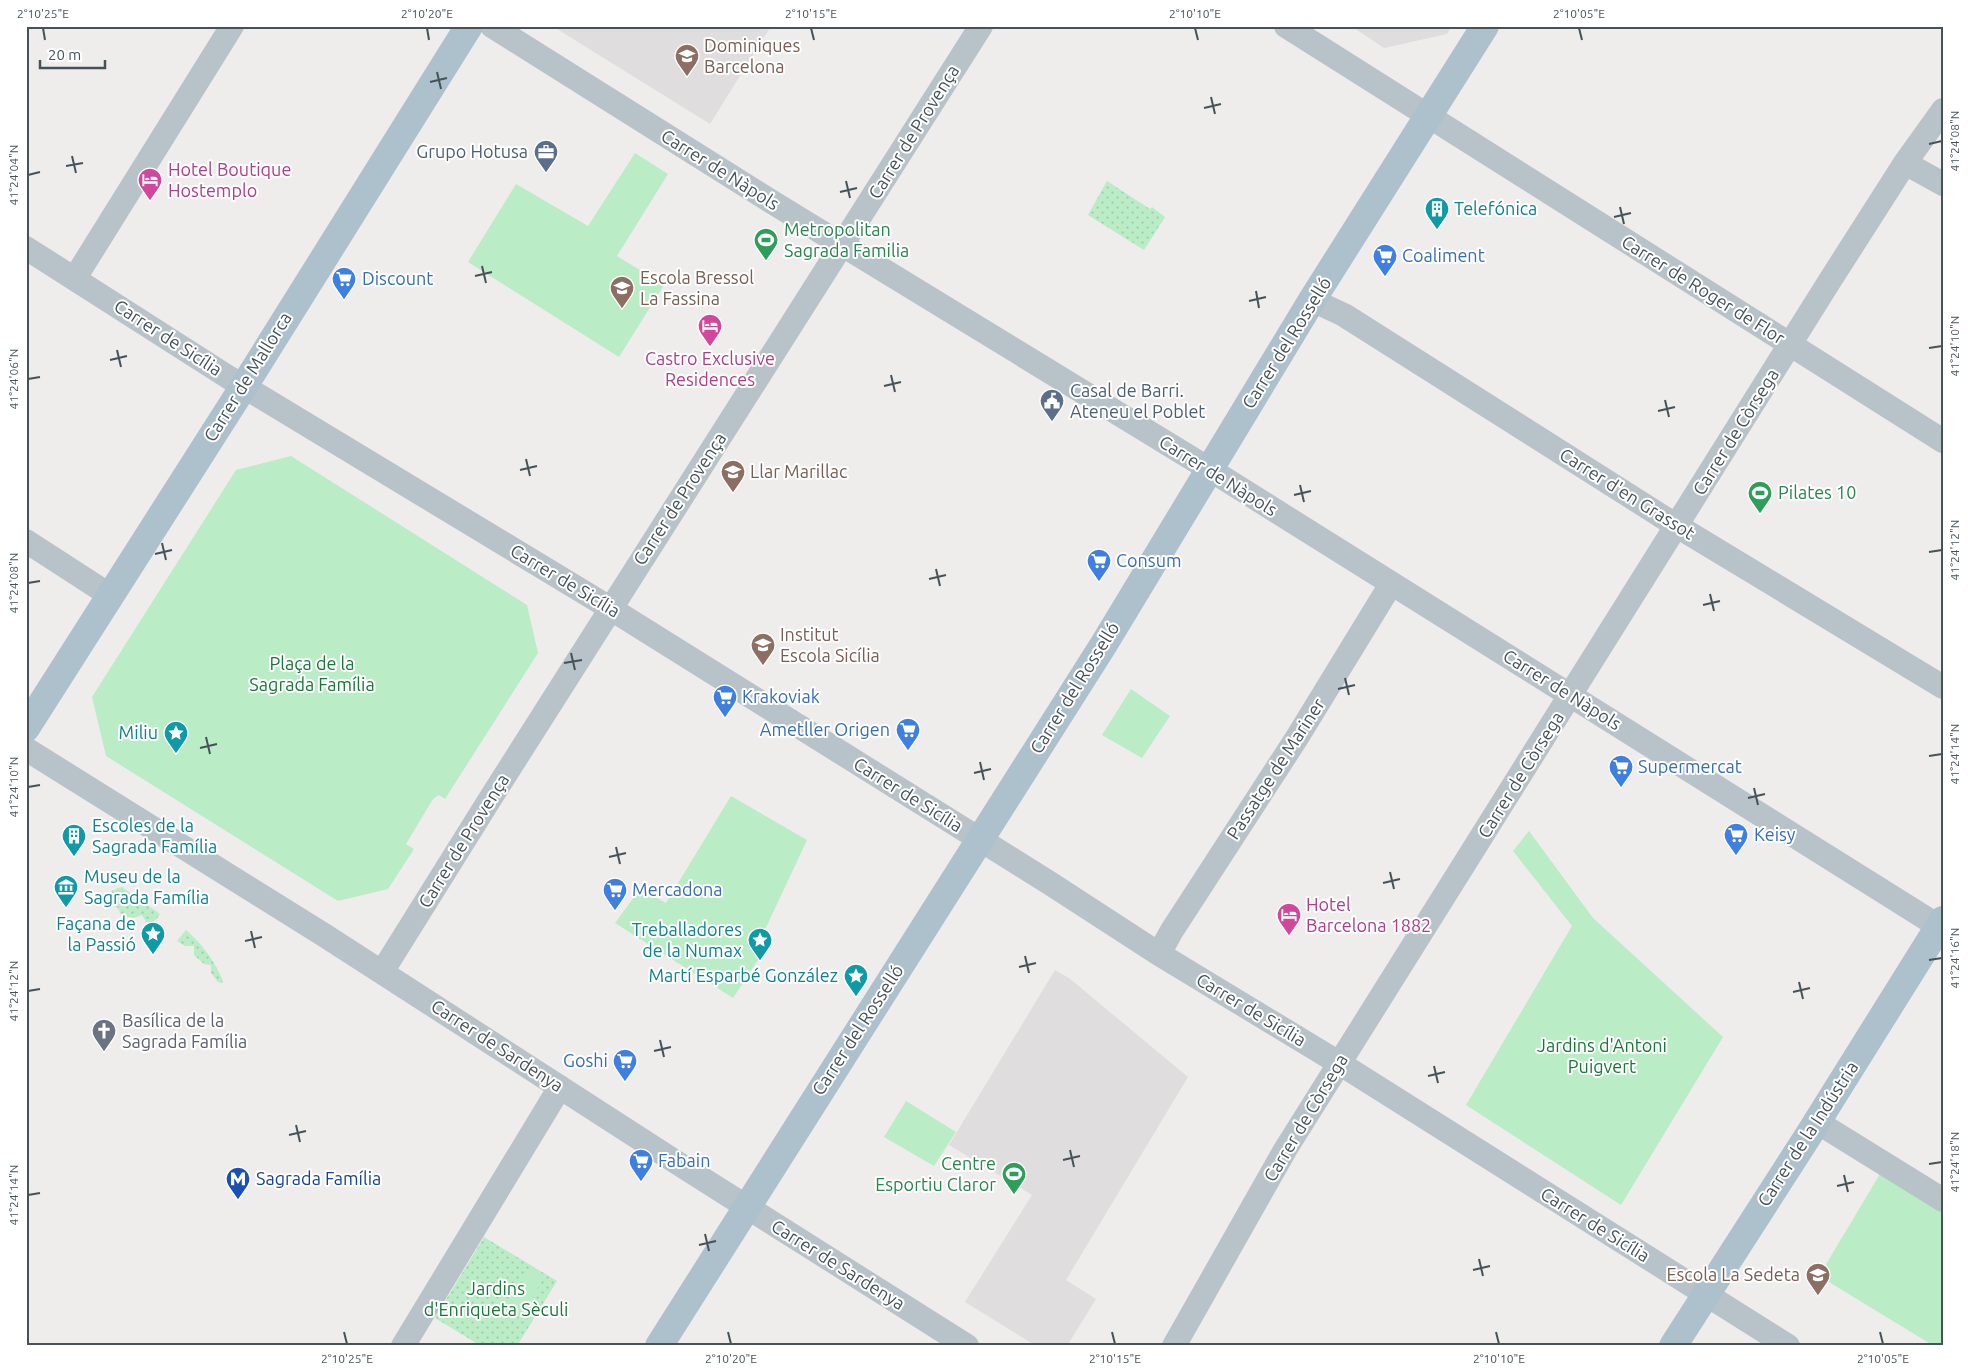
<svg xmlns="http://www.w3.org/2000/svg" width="1969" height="1372" font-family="Ubuntu,sans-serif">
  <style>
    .education { fill: #e0ddde }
    .grass { fill: url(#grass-dots) }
    .park { fill: #baecc5 }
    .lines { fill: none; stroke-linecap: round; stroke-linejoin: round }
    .minor { stroke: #b8c3c9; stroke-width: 24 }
    .major { stroke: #acc1cb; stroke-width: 28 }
    .ticks { fill: none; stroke: #455359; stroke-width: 2 }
    .labels { text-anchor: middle; stroke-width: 4; stroke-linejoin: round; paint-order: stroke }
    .education-label { font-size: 18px; fill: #785e54; stroke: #fff; text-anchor: start }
    .street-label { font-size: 18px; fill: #455359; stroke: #fff }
    .service-label { font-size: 18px; fill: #4e5e75; stroke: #fff; text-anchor: end }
    .hotel-label { font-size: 18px; fill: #b23c85; stroke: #fff; text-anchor: start }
    .culture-label { font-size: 18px; fill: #0d838f; stroke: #fff; text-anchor: end }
    .leisure-label { font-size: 18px; fill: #27864d; stroke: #fff; text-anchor: start }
    .shop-label { font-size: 18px; fill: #366cbe; stroke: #fff; text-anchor: start }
    .park-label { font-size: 18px; fill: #197737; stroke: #fff }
    .worship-label { font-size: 18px; fill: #5b616d; stroke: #fff; text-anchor: start }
    .transit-label { font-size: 18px; fill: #164399; stroke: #fff; text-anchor: start }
    .neatline { fill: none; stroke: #455359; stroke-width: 2 }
    .ticks-label { font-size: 12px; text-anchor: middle; fill: #455359 }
  </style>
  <defs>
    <pattern id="grass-dots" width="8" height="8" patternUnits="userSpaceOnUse" patternTransform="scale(1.25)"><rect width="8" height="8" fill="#baecc5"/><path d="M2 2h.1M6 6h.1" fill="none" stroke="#a1ccac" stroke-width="1.8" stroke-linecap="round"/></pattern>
  </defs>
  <rect width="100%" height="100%" fill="#efecec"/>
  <!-- education -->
  <path class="education" d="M 557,26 L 771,26 L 710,124 L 557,29 Z
    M 1351,26 L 1452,26 L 1447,34 L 1384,48 Z
    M 1055,970 L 1069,978 L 1188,1077 L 1066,1280 L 1096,1299 L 1067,1346 L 1036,1346 L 965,1302 L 1032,1195 L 949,1145 Z"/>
  <!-- grass -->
  <path class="grass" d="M 1107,181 L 1150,209 L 1152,207 L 1165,217 L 1144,250 L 1088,215 Z
    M 122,887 L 160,914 C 156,920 154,924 146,922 L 142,915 L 133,918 L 121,915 L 118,908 L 114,906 L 117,901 L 111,891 Z
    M 186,930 C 203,945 214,960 223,981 L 222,983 L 218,982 L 211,973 L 211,965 L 204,964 L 194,955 L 194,946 L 185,946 L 177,941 Z
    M 484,1237 L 557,1281 L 517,1346 L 481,1346 L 435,1318 Z"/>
  <!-- park -->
  <path class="park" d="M 635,153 L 668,174 L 617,256 L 664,285 L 619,357 L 468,262 L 516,184 L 588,226 Z
    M 291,456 L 527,605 L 538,653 L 445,799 L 439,795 L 433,799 L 406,844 L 414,849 L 388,889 L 338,901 L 106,756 L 92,697 L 236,470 Z
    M 1131,689 L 1170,716 L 1142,758 L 1102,735 Z
    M 731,796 L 807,840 L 754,953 L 760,957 L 733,998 L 615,923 L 640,889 L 666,903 Z
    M 1529,831 L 1593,918 L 1723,1037 L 1621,1205 L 1466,1105 L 1572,926 L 1513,851 Z
    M 906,1101 L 956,1132 L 934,1166 L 884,1137 Z
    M 1880,1174 L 1943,1212 L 1943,1346 L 1934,1346 L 1819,1276 Z
    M 531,1268 L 545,1276 L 522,1314 L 508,1305 Z"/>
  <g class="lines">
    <!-- minor -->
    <path class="minor" d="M 492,26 L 772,202 L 1209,469 L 1943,929
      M 1286,26 L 1943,441
      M 1905,163 L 1943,184
      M 26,248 L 228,377 L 600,602 L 1048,882 L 1159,954 L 1339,1063 L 1788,1346
      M 75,278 L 232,26
      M 1312,300 L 1344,315 L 1677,526 L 1943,687
      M 26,541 L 111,596
      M 26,749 L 324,935 L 679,1164 L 967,1346
      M 1159,954 L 1171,932 L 1298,736 L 1391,584
      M 382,972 L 490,799 L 981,26
      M 1817,1122 L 1943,1200
      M 403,1346 L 560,1087
      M 1174,1346 L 1285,1150 L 1829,282 L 1905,163 L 1943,110"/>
    <!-- major -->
    <path class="major" d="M 26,728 L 244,386 L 469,26
      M 659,1346 L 1104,644 L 1312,300 L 1485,26
      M 1673,1346 L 1808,1136 L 1943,920"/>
  </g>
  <!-- ticks -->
  <path class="ticks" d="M 43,28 L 45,40M 427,28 L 429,40M 811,28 L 814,40M 1195,28 L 1198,40M 1579,28 L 1582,40M 437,72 L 441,89M 430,82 L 447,78M 1211,97 L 1215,114M 1204,108 L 1221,104M 1929,144 L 1942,141M 72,156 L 76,173M 66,166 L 83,163M 28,175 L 40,172M 846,181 L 850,198M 840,192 L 857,188M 1620,207 L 1624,224M 1614,217 L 1631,213M 482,266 L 486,283M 475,276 L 492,272M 1256,291 L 1259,308M 1249,301 L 1266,297M 1929,348 L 1942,346M 117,350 L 121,367M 110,360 L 127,356M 891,375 L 895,392M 28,379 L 40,377M 884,386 L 901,382M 1665,400 L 1669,417M 1658,411 L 1675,407M 526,459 L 530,476M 520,470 L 537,466M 1300,485 L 1304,502M 1294,495 L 1311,491M 162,543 L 166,560M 1929,552 L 1942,550M 155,554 L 172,550M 936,569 L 940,586M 929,579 L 946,575M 28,583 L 40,581M 1710,594 L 1714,611M 1703,605 L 1720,601M 571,653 L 575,670M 564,663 L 582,660M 1345,678 L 1349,695M 1338,689 L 1355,685M 206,737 L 210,754M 200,748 L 217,744M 1929,756 L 1942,754M 980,762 L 984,780M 974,773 L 991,769M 28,787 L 40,785M 1754,788 L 1758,805M 1748,798 L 1765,794M 616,847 L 620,864M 609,857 L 626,853M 1390,872 L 1394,889M 1383,883 L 1400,879M 251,931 L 255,948M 245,941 L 262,937M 1025,956 L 1029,973M 1929,960 L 1942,958M 1019,967 L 1036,963M 1799,982 L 1803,999M 28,991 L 40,989M 1793,992 L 1810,988M 660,1040 L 664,1057M 654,1051 L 671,1047M 1434,1066 L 1438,1083M 1428,1076 L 1445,1072M 296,1125 L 300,1142M 289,1135 L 306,1131M 1070,1150 L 1074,1167M 1063,1160 L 1080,1156M 1929,1164 L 1942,1162M 1844,1175 L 1848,1192M 1837,1186 L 1854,1182M 28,1195 L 40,1193M 705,1234 L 709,1251M 699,1245 L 716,1241M 1479,1259 L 1483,1276M 1473,1270 L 1490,1266M 344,1332 L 347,1344M 728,1332 L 731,1344M 1112,1332 L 1115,1344M 1496,1332 L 1499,1344M 1880,1332 L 1883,1344"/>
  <!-- icons -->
  <defs>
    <symbol id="school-pin" viewBox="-11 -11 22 30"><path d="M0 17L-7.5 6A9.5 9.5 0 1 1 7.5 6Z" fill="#8d6e63" stroke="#fff"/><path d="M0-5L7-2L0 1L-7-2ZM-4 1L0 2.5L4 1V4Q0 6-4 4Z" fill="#fff"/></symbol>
    <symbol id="office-pin" viewBox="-11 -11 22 30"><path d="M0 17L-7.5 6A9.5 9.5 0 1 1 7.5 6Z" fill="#5c6f8a" stroke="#fff"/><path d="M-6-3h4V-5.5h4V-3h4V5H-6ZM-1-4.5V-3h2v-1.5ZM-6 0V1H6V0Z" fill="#fff"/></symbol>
    <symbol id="hotel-pin" viewBox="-11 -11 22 30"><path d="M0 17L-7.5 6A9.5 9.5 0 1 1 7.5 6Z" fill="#d1479c" stroke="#fff"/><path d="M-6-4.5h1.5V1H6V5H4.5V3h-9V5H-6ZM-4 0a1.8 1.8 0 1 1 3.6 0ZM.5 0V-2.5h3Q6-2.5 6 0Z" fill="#fff"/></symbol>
    <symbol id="building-pin" viewBox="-11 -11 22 30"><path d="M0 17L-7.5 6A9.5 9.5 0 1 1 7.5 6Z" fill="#0f9aa8" stroke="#fff"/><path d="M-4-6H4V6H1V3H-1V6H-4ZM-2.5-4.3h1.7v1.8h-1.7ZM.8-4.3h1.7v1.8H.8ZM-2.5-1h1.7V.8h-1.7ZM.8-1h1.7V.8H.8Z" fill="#fff"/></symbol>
    <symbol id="stadium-pin" viewBox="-11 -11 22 30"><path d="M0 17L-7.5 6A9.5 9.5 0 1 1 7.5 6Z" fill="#2e9e5b" stroke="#fff"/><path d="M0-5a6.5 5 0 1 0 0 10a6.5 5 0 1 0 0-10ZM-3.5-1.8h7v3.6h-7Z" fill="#fff"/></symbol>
    <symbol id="supermarket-pin" viewBox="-11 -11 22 30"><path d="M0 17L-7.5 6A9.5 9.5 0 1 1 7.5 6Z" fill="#3f7fe0" stroke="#fff"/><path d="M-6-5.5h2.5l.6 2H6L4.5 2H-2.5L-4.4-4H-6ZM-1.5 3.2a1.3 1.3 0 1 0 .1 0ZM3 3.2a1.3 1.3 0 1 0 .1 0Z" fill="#fff"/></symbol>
    <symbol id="civic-pin" viewBox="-11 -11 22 30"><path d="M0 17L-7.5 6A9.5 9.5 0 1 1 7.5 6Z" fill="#5c6f8a" stroke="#fff"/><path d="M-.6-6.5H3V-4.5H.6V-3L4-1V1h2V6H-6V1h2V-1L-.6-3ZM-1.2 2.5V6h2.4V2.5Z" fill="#fff"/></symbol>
    <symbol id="sight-pin" viewBox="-11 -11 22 30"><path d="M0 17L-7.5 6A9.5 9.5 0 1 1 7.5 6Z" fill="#0f9aa8" stroke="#fff"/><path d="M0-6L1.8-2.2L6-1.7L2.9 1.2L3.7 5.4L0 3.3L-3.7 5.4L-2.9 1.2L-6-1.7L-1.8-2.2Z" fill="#fff"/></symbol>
    <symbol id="museum-pin" viewBox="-11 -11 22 30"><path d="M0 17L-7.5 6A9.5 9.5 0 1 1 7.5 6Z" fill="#0f9aa8" stroke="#fff"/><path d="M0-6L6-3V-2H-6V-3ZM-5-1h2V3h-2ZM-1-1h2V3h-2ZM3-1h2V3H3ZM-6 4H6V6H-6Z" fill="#fff"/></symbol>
    <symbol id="church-pin" viewBox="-11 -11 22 30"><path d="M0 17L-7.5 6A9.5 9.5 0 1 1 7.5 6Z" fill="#6b7280" stroke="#fff"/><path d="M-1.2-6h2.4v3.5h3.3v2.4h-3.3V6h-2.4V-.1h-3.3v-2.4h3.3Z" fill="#fff"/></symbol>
    <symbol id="metro-pin" viewBox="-11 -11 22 30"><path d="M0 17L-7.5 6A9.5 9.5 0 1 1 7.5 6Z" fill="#1a4fb4" stroke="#fff"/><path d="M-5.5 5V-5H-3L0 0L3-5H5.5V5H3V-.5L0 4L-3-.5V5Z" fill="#fff"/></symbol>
  </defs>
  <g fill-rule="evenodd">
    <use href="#school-pin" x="673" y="42" width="28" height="38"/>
    <use href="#office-pin" x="532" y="138" width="28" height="38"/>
    <use href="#hotel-pin" x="136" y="166" width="28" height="38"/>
    <use href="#building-pin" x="1423" y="195" width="28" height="38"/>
    <use href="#stadium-pin" x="752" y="226" width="28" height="38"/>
    <use href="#supermarket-pin" x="1371" y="242" width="28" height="38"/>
    <use href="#supermarket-pin" x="330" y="265" width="28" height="38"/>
    <use href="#school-pin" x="608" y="274" width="28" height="38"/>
    <use href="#hotel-pin" x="696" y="312" width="28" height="38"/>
    <use href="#civic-pin" x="1038" y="387" width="28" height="38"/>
    <use href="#school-pin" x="719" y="458" width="28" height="38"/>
    <use href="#stadium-pin" x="1746" y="479" width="28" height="38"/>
    <use href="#supermarket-pin" x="1085" y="547" width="28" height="38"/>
    <use href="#school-pin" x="749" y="631" width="28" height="38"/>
    <use href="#supermarket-pin" x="711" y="683" width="28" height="38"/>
    <use href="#supermarket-pin" x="894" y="716" width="28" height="38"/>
    <use href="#sight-pin" x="162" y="719" width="28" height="38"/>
    <use href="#supermarket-pin" x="1607" y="753" width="28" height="38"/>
    <use href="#supermarket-pin" x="1722" y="821" width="28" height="38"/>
    <use href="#building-pin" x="60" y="822" width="28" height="38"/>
    <use href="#museum-pin" x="52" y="873" width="28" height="38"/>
    <use href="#supermarket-pin" x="601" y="876" width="28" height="38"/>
    <use href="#hotel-pin" x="1275" y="901" width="28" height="38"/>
    <use href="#sight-pin" x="139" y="920" width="28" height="38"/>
    <use href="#sight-pin" x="746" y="926" width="28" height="38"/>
    <use href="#sight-pin" x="842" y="962" width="28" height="38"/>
    <use href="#church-pin" x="90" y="1017" width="28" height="38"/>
    <use href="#supermarket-pin" x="611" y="1047" width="28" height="38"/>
    <use href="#supermarket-pin" x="627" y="1147" width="28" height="38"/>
    <use href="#stadium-pin" x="1000" y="1160" width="28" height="38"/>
    <use href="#metro-pin" x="224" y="1165" width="28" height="38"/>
    <use href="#school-pin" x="1804" y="1261" width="28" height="38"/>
  </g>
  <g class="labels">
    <!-- education labels -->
    <g class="education-label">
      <text x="704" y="52">Dominiques<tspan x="704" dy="21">Barcelona</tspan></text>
      <text x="640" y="284">Escola Bressol<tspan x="640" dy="21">La Fassina</tspan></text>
      <text x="750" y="478">Llar Marillac</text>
      <text x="780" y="641">Institut<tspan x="780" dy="21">Escola Sicília</tspan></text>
      <text x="1800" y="1281" text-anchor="end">Escola La Sedeta</text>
    </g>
    <!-- street labels -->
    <g class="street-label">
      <text transform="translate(914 132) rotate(-58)" y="6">Carrer de Provença</text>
      <text transform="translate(720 170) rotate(32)" y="6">Carrer de Nàpols</text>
      <text transform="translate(1703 290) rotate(32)" y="6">Carrer de Roger de Flor</text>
      <text transform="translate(168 338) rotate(33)" y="6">Carrer de Sicília</text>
      <text transform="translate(1287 343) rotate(-58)" y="6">Carrer del Rosselló</text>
      <text transform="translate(248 377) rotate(-58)" y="6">Carrer de Mallorca</text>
      <text transform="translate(1736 432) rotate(-58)" y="6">Carrer de Còrsega</text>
      <text transform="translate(1218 476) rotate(32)" y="6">Carrer de Nàpols</text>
      <text transform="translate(1627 494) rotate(32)" y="6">Carrer d'en Grassot</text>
      <text transform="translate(680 499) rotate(-57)" y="6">Carrer de Provença</text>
      <text transform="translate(565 581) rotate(31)" y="6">Carrer de Sicília</text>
      <text transform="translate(1075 688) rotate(-58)" y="6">Carrer del Rosselló</text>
      <text transform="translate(1562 690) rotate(32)" y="6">Carrer de Nàpols</text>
      <text transform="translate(1276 769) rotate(-57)" y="6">Passatge de Mariner</text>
      <text transform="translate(1521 775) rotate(-58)" y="6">Carrer de Còrsega</text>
      <text transform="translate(908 795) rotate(32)" y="6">Carrer de Sicília</text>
      <text transform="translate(464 841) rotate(-58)" y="6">Carrer de Provença</text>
      <text transform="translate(1251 1010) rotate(31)" y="6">Carrer de Sicília</text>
      <text transform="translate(858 1030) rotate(-57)" y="6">Carrer del Rosselló</text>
      <text transform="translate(497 1046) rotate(33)" y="6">Carrer de Sardenya</text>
      <text transform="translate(1306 1118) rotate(-59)" y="6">Carrer de Còrsega</text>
      <text transform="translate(1808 1134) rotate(-57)" y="6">Carrer de la Indústria</text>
      <text transform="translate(1595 1225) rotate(32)" y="6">Carrer de Sicília</text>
      <text transform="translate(838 1265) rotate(32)" y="6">Carrer de Sardenya</text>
    </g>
    <!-- service labels -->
    <g class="service-label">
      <text x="528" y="158">Grupo Hotusa</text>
      <text x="1070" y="397" text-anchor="start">Casal de Barri.<tspan x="1070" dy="21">Ateneu el Poblet</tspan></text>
    </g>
    <!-- hotel labels -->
    <g class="hotel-label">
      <text x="168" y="176">Hotel Boutique<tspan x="168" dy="21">Hostemplo</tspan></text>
      <text x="710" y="365" text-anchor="middle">Castro Exclusive<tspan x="710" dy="21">Residences</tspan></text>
      <text x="1306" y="911">Hotel<tspan x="1306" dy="21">Barcelona 1882</tspan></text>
    </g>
    <!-- culture labels -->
    <g class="culture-label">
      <text x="1454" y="215" text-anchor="start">Telefónica</text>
      <text x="158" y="739">Miliu</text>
      <text x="92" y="832" text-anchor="start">Escoles de la<tspan x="92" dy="21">Sagrada Família</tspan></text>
      <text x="84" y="883" text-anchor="start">Museu de la<tspan x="84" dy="21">Sagrada Família</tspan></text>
      <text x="136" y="930">Façana de<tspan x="136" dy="21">la Passió</tspan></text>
      <text x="742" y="936">Treballadores<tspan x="742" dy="21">de la Numax</tspan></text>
      <text x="838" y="982">Martí Esparbé González</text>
    </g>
    <!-- leisure labels -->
    <g class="leisure-label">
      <text x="784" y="236">Metropolitan<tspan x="784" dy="21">Sagrada Familia</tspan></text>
      <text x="1778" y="499">Pilates 10</text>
      <text x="996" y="1170" text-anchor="end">Centre<tspan x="996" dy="21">Esportiu Claror</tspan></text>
    </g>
    <!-- shop labels -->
    <g class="shop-label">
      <text x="1402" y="262">Coaliment</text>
      <text x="362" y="285">Discount</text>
      <text x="1116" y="567">Consum</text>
      <text x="742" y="703">Krakoviak</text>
      <text x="890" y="736" text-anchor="end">Ametller Origen</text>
      <text x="1638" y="773">Supermercat</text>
      <text x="1754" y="841">Keisy</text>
      <text x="632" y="896">Mercadona</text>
      <text x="608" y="1067" text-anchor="end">Goshi</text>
      <text x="658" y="1167">Fabain</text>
    </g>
    <!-- park labels -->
    <g class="park-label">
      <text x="312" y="670">Plaça de la<tspan x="312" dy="21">Sagrada Família</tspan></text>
      <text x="1602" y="1052">Jardins d'Antoni<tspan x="1602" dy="21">Puigvert</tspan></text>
      <text x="496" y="1295">Jardins<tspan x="496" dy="21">d'Enriqueta Sèculi</tspan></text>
    </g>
    <!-- worship labels -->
    <g class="worship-label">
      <text x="122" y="1027">Basílica de la<tspan x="122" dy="21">Sagrada Família</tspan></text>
    </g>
    <!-- transit labels -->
    <g class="transit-label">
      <text x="256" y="1185">Sagrada Família</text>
    </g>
  </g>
  <!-- border -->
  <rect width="1969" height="1372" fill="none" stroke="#ffffff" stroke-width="55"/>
  <!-- scale -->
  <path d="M40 60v8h65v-8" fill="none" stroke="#455359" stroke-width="2.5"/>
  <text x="48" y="60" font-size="15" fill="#455359" stroke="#ffffff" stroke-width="4" paint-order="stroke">20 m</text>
  <rect x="28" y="28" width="1914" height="1316" class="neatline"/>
  <g class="ticks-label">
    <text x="43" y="18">2°10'25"E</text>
    <text x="427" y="18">2°10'20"E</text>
    <text x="811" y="18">2°10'15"E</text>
    <text x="1195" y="18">2°10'10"E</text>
    <text x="1579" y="18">2°10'05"E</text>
    <text transform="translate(1955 141) rotate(-90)" y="4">41°24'08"N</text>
    <text transform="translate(14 175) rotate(-90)" y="4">41°24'04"N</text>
    <text transform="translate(1955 346) rotate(-90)" y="4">41°24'10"N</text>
    <text transform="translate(14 379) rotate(-90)" y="4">41°24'06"N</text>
    <text transform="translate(1955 550) rotate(-90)" y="4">41°24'12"N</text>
    <text transform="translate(14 583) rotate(-90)" y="4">41°24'08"N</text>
    <text transform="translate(1955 754) rotate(-90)" y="4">41°24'14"N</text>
    <text transform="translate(14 787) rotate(-90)" y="4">41°24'10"N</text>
    <text transform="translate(1955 958) rotate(-90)" y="4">41°24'16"N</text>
    <text transform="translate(14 991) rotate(-90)" y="4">41°24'12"N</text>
    <text transform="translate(1955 1162) rotate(-90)" y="4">41°24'18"N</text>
    <text transform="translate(14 1195) rotate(-90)" y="4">41°24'14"N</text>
    <text x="347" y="1363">2°10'25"E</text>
    <text x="731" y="1363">2°10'20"E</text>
    <text x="1115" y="1363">2°10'15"E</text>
    <text x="1499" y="1363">2°10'10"E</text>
    <text x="1883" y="1363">2°10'05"E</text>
  </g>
</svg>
